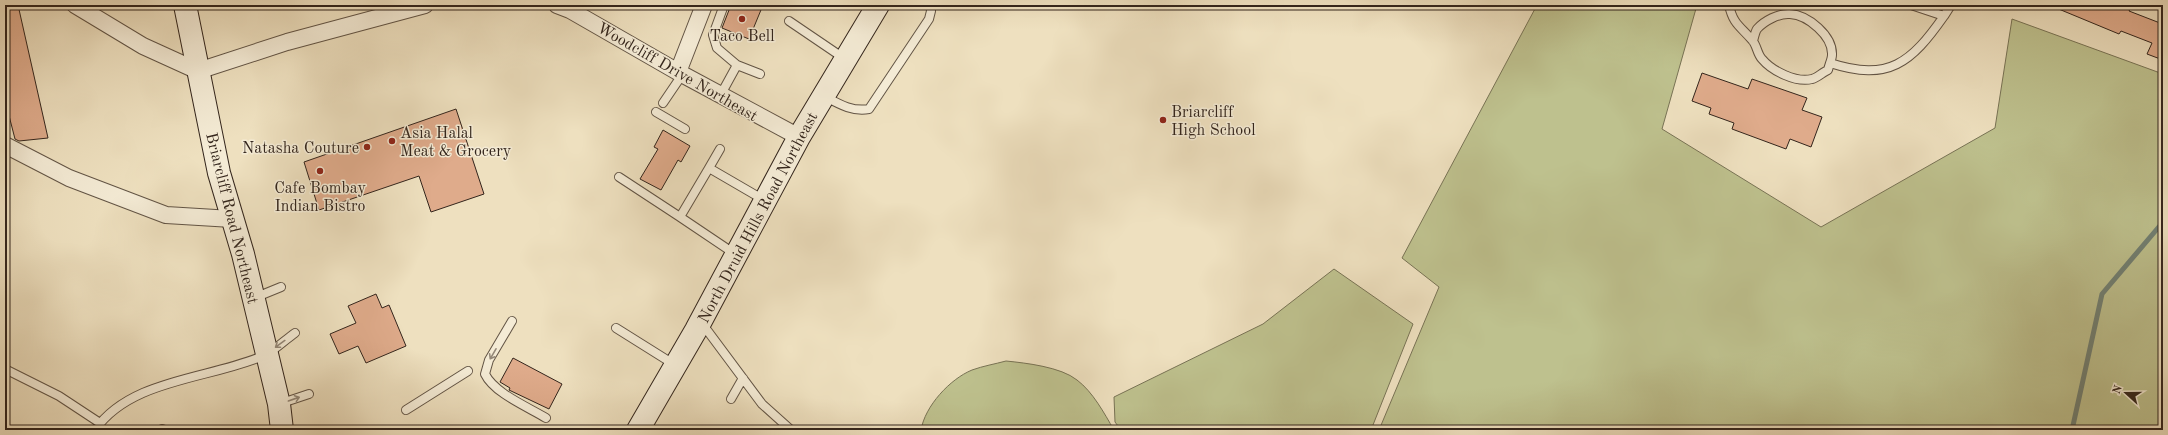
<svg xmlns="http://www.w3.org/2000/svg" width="2168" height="435" font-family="'Old Standard TT',serif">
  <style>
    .green { fill: #bec18e; stroke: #787355 }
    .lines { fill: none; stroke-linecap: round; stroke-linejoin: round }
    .stream { stroke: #718073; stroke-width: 5 }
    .building { fill: #dfab8b; stroke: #33251c }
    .lane-casing { stroke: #625445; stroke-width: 10 }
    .street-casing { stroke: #625445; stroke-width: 18 }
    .secondary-casing { stroke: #33251c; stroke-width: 24 }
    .lane { stroke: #f4ebd5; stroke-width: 8 }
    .street { stroke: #f4ebd5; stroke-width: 16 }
    .secondary { stroke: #f4ebd5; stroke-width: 22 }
    .oneway { stroke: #948878 }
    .poi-dot { fill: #8f2418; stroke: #f4ebd5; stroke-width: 1.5 }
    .labels { text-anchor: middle; stroke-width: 3; stroke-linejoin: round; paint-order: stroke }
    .poi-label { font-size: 16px; fill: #33251c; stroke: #f4ebd5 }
    .street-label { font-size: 16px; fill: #33251c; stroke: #f4ebd5 }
  </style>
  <rect width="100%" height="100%" fill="#eee0bf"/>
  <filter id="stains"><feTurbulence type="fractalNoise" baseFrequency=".005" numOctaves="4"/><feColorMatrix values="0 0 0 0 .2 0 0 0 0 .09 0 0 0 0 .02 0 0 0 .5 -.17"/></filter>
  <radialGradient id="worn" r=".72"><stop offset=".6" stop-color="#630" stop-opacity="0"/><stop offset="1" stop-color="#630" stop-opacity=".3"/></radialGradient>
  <!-- green -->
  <path class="green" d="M 1537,5 L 1697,5 L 1662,129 L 1821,227 L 1995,128 L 2012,19 L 2163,74 L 2163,430 L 1379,430 L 1439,287 L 1402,258 Z
    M 1334,269 L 1413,324 L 1371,430 L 1121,430 L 1115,422 L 1114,397 L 1263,324 Z
    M 1006,361 C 1026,363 1061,367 1077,380 C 1093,392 1104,413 1114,430 L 921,430 C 925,406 950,379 972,370 C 983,366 995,364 1006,361 Z"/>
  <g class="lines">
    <!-- stream -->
    <path class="stream" d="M 2072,430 L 2102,294 L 2163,222"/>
  </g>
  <!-- building -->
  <path class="building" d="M 5,5 L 18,5 L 48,138 L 19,141 L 15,139 L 5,100 Z
    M 731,5 L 763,5 L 749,39 L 722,28 Z
    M 2049,5 L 2132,5 L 2129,11 L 2160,23 L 2163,17 L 2163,60 L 2147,54 L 2152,43 L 2121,31 L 2119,34 Z
    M 1702,73 L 1748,89 L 1752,79 L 1807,98 L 1802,110 L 1822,117 L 1811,147 L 1790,139 L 1786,149 L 1732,129 L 1734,123 L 1709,114 L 1711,108 L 1692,101 Z
    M 456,109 L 484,194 L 431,212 L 419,176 L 319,210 L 304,162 Z
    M 663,130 L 690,146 L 681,162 L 678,160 L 661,190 L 640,179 L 658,149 L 654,147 Z
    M 376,294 L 382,308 L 389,305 L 406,346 L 366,363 L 358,346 L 339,354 L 330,334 L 356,323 L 348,306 Z
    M 513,358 L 562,384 L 549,409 L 509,390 L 510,388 L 500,382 Z"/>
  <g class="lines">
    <defs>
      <path id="lane" d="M 724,5 L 713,35 L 717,48 L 737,65
        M 1729,5 C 1733,24 1740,26 1752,40 C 1757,45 1757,54 1762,59 C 1772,71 1796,83 1812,79 C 1817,78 1823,72 1828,70 C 1829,65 1832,59 1832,55 C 1833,36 1808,15 1790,14 C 1779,13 1764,21 1757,29 C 1755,32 1754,38 1753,41
        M 1911,5 L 1944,16 L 1951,5
        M 789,21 L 845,59
        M 1830,63 C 1889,82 1911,63 1944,16
        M 720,96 L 737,65 L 760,74
        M 824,96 C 839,104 852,112 869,109 L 929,19 L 931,11 L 930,5
        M 663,103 L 682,75
        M 656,112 L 685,129
        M 709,168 L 720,149
        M 619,177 L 680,217
        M 735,254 L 680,217 L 709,168 L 764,200
        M 254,298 L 281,287
        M 512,321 L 489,360 L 485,374 C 494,393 528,407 546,418
        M 701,322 L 762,404 L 791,430
        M 616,328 L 675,365
        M 5,369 L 59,396 L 100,423
        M 731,399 L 743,378
        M 279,404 L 309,394
        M 406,410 L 468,371
        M 162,429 L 165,430
        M 95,430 C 131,378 212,379 265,355 C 275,350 285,340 295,333"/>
      <path id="street" d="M 75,5 L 143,46 L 198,71 L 287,42 L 425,5
        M 557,5 L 570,10 L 678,72 L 799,137
        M 678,72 L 704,5
        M 5,145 L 69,178 L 166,215 L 232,219"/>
      <path id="secondary" d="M 185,5 L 219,173 L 243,254 L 279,404 L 282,430
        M 638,430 L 696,330 L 799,137 L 878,5"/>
    </defs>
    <!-- lane casing -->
    <use href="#lane" class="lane-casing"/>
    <!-- street casing -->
    <use href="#street" class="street-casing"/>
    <!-- secondary casing -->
    <use href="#secondary" class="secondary-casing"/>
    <!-- lane -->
    <use href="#lane" class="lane"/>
    <!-- street -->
    <use href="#street" class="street"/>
    <!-- secondary -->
    <use href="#secondary" class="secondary"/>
  </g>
  <!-- one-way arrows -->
  <defs><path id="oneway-shaft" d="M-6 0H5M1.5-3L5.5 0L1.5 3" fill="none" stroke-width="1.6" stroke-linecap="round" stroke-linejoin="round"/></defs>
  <g class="oneway">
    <use href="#oneway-shaft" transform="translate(280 344) rotate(144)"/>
    <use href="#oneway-shaft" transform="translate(493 354) rotate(120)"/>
    <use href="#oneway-shaft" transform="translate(294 399) rotate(-19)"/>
  </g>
  <!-- markers -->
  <g class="poi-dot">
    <circle cx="742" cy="19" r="4"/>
    <circle cx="1163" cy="120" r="4"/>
    <circle cx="392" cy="141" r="4"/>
    <circle cx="367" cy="147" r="4"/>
    <circle cx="320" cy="171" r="4"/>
  </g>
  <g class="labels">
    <!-- poi labels -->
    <g class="poi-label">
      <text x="742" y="41">Taco Bell</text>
      <text x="1171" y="117" text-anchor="start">Briarcliff<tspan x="1171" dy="18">High School</tspan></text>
      <text x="400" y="138" text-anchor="start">Asia Halal<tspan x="400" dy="18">Meat &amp; Grocery</tspan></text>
      <text x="359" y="153" text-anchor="end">Natasha Couture</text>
      <text x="320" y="193">Cafe Bombay<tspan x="320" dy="18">Indian Bistro</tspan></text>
    </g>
    <!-- street labels -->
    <g class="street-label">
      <text transform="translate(678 71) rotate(30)" y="6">Woodcliff Drive Northeast</text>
      <text transform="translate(757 217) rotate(-62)" y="6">North Druid Hills Road Northeast</text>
      <text transform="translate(233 218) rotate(76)" y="6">Briarcliff Road Northeast</text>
    </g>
  </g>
  <!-- margin -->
  <rect width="2168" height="435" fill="none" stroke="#eee0bf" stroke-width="20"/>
  <rect x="6" y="6" width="2156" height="423" fill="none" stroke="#33251c" stroke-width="2"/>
  <rect x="10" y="10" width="2148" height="415" fill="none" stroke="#33251c"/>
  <!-- north arrow -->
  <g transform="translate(2126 393) rotate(291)" stroke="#f4ebd5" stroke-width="3" paint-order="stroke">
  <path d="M0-3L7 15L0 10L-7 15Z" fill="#33251c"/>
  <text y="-6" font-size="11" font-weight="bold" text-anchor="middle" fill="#33251c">N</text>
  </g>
  <rect width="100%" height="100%" filter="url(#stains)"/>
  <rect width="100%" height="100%" fill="url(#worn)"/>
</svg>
